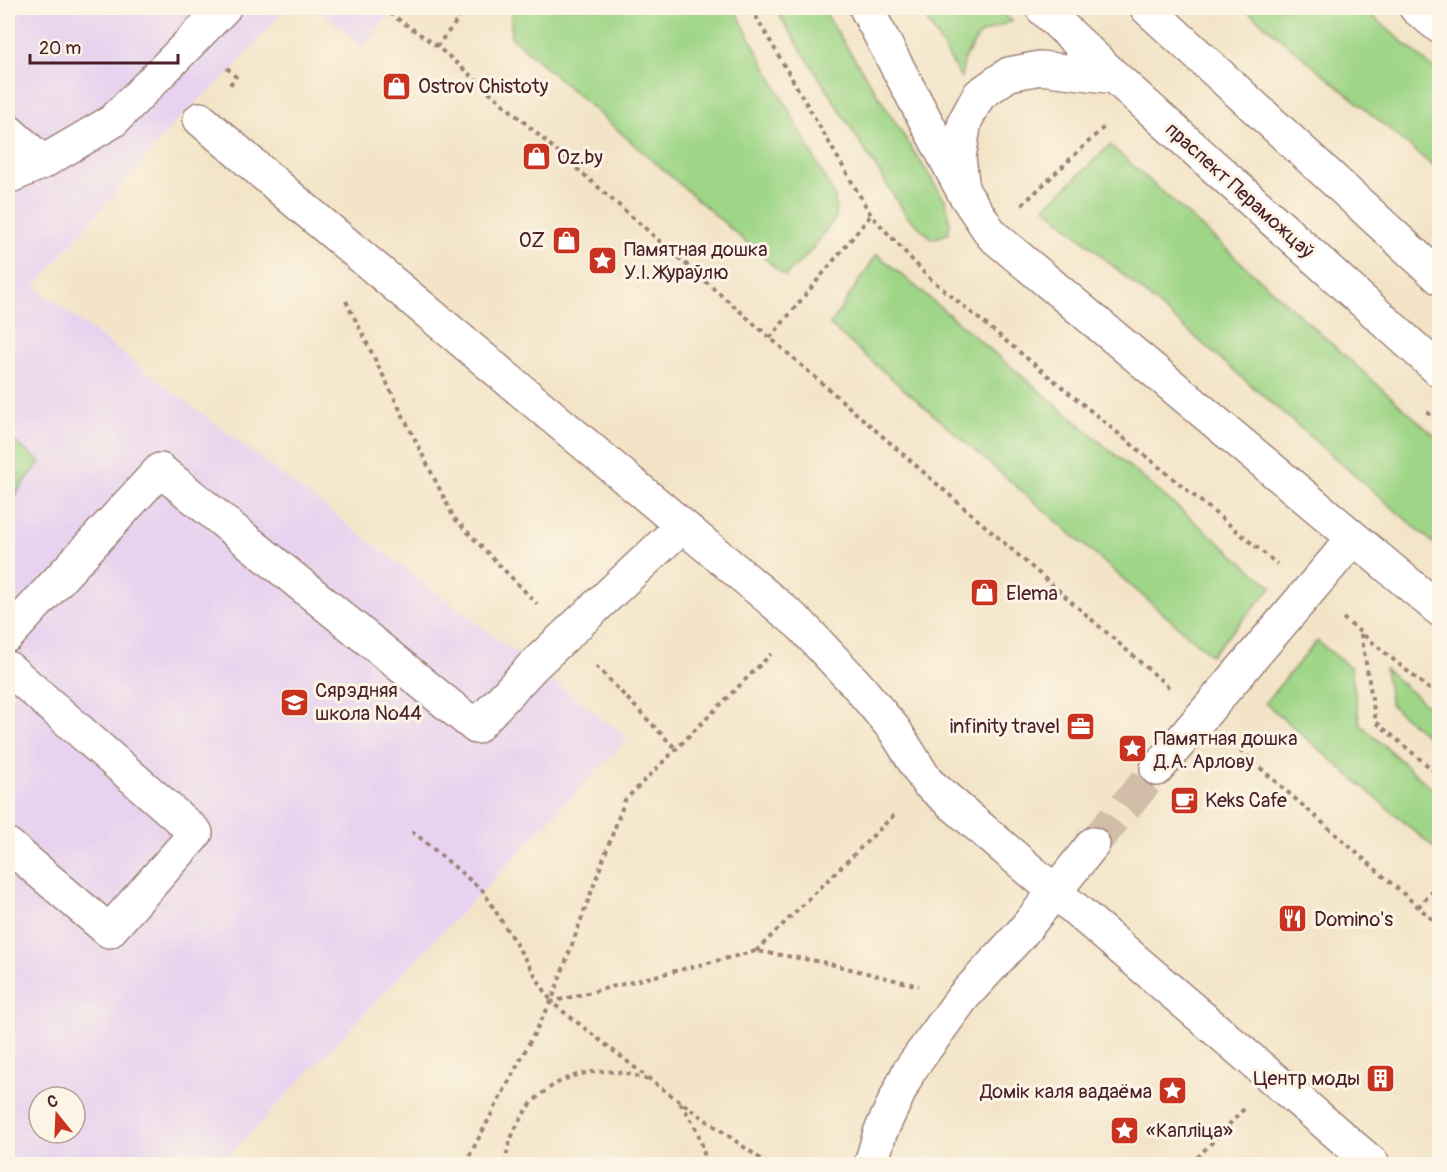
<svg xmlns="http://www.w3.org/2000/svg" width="1447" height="1172" font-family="Pangolin,sans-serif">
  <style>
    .built { fill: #e7d2ef; fill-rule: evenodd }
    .green { fill: #9ed586; stroke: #747a58; stroke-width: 1.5 }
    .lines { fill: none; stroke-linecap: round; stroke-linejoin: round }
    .minor-tunnel { stroke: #d1bda8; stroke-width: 33; stroke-dasharray: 33 16; stroke-linecap: butt }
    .minor-casing { stroke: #9e8279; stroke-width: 36 }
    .major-casing { stroke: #9e8279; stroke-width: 36 }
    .path { stroke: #9e8279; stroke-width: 4; stroke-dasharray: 4.5 4.5; stroke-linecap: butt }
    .minor { stroke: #fff; stroke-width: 33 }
    .major { stroke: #fff; stroke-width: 33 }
    .labels { text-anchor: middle; stroke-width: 6; stroke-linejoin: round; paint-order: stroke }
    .poi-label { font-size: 20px; fill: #4a1f2b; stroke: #fcf5e5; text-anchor: start }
    .street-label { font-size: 20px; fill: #4a1f2b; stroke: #fcf5e5 }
  </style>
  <rect width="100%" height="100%" fill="#fcf5e5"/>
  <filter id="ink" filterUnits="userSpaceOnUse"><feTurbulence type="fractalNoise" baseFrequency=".0167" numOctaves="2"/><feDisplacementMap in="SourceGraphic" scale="12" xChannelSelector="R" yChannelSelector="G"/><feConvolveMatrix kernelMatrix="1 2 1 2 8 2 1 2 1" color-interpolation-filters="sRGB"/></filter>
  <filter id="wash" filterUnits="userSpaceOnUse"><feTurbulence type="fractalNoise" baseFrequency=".008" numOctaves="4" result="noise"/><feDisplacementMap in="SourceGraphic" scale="24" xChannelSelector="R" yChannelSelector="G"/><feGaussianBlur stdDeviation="1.35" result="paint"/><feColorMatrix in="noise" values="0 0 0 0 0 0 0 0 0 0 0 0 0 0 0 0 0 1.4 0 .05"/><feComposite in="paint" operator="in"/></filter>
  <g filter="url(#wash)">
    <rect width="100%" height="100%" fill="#f3e4c7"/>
    <!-- built -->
    <path class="built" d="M 8,8 L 286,8 L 232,70 L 180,117 L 35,287 L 628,738 L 221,1164 L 8,1164 ZM 39,1097 L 75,1097 L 75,1133 L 39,1133 Z
      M 317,8 L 395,8 L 363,46 Z"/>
    <!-- green -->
    <path class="green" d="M 511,8 L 734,8 L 835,197 L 836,217 L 809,253 L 785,276 L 511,37 Z
      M 775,8 L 822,8 L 945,200 L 950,223 L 948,234 L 932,239 L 906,215 Z
      M 920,8 L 998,8 L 1012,21 L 980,34 L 965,57 L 961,78 Z
      M 1244,8 L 1363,8 L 1439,73 L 1439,171 Z
      M 1110,145 L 1439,440 L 1439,548 L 1045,207 Z
      M 877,254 L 1272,587 L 1211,655 L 830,325 Z
      M 8,437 L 40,462 L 8,504 Z
      M 1317,641 L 1351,668 L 1360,724 L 1439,795 L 1439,852 L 1265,703 Z
      M 1385,669 L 1439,716 L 1439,746 L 1391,705 Z"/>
  </g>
  <g filter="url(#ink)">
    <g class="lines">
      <!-- minor-tunnel -->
      <path class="minor-tunnel" d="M 1093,844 L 1157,769"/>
      <defs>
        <path id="minor" d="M 200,119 L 295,201 L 801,625 L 858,686 L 894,729 L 927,782 L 1373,1164
          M 8,131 L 43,162
          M 8,177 L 43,162 L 113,121 L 224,8
          M 8,635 L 160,470 L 476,727 L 533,666 L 682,526
          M 8,668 L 196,833 L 109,931 L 8,845
          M 1157,769 L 1353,539
          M 871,1164 L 880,1133 L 909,1071 L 963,997 L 1020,935 L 1093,844"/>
        <path id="major" d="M 866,8 L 964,193 L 992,235 L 1440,610
          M 1042,8 L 1115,77 L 1440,371
          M 1147,8 L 1440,278
          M 1416,8 L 1440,27
          M 962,182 L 959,157 L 965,121 L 979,95 L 1009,74 L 1040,68 L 1115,77"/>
      </defs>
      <!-- minor casing -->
      <use href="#minor" class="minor-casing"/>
      <!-- major casing -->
      <use href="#major" class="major-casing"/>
      <!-- path -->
      <path class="path" d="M 382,8 L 437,46
        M 467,8 L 437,46 L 1171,689
        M 751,8 L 871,215 L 927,276 L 1277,564
        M 227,68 L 236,77 L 228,87
        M 1022,205 L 1105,126
        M 346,301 L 454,518 L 537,604
        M 770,338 L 871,215
        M 1427,412 L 1440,424
        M 1343,618 L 1440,698
        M 1361,634 L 1376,722 L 1440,776
        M 596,666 L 676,749
        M 1233,744 L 1440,926
        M 412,831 L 483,891 L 551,1001
        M 1418,907 L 1440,884
        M 756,951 L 897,812
        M 680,1103 C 694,1122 704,1141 705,1164
        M 465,1164 L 551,1002 L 625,800 L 771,654
        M 505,1164 C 515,1091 581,1052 650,1081
        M 768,1164 L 665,1091 L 551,1002 L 756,951 L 822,962 L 919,986
        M 1191,1164 L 1244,1109"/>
      <!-- minor -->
      <use href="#minor" class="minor"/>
      <!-- major -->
      <use href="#major" class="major"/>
    </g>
  </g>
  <!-- icons -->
  <defs>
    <symbol id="shop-square" viewBox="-11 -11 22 22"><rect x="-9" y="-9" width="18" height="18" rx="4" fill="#c8321e" stroke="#fcf5e5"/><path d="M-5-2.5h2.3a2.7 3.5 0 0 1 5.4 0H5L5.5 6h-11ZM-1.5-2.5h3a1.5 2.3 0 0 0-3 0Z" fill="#fff"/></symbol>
    <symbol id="sight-square" viewBox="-11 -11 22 22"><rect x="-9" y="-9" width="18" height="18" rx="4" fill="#c8321e" stroke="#fcf5e5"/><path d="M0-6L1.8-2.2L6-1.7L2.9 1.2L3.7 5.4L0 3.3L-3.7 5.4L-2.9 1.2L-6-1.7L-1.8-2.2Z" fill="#fff"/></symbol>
    <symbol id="school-square" viewBox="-11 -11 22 22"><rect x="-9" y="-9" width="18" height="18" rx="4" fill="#c8321e" stroke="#fcf5e5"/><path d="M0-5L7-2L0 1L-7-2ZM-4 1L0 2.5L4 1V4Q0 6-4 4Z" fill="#fff"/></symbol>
    <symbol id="office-square" viewBox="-11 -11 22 22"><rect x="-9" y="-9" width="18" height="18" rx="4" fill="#c8321e" stroke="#fcf5e5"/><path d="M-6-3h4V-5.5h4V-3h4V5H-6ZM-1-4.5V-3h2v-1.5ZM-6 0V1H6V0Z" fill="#fff"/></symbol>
    <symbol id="cafe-square" viewBox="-11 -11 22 22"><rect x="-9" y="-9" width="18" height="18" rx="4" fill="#c8321e" stroke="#fcf5e5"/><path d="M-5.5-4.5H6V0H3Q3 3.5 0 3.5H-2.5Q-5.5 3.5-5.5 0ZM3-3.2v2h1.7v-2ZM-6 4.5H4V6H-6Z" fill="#fff"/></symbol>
    <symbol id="restaurant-square" viewBox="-11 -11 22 22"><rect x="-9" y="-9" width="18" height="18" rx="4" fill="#c8321e" stroke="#fcf5e5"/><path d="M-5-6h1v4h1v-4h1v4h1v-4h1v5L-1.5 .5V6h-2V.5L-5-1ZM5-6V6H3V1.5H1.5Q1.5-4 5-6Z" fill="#fff"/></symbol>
    <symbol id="building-square" viewBox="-11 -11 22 22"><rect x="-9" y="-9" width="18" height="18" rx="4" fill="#c8321e" stroke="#fcf5e5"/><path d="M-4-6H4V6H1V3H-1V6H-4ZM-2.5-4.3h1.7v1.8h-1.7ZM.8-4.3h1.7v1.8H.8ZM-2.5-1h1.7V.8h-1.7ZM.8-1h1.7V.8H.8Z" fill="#fff"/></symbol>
  </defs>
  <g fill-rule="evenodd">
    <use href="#shop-square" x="380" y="70" width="33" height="33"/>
    <use href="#shop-square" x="520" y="140" width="33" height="33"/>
    <use href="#shop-square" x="550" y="224" width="33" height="33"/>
    <use href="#sight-square" x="586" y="244" width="33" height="33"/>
    <use href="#shop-square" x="968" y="576" width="33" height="33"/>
    <use href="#school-square" x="278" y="686" width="33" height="33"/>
    <use href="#office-square" x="1064" y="710" width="33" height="33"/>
    <use href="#sight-square" x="1116" y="732" width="33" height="33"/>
    <use href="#cafe-square" x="1168" y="784" width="33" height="33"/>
    <use href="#restaurant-square" x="1276" y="902" width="33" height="33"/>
    <use href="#building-square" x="1364" y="1062" width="33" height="33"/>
    <use href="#sight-square" x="1156" y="1074" width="33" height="33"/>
    <use href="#sight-square" x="1108" y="1114" width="33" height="33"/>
  </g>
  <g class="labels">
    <!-- poi labels -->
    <g class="poi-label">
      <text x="418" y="93">Ostrov Chistoty</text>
      <text x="557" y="164">Oz.by</text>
      <text x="545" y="247" text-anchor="end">OZ</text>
      <text x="624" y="256">Памятная дошка<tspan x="624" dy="23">У.І. Жураўлю</tspan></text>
      <text x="1006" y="600">Elema</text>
      <text x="315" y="697">Сярэдняя<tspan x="315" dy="23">школа №44</tspan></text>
      <text x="1060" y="733" text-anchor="end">infinity travel</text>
      <text x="1154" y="745">Памятная дошка<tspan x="1154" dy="23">Д.А. Арлову</tspan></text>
      <text x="1205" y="807">Keks Cafe</text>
      <text x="1314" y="926">Domino's</text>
      <text x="1360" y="1085" text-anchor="end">Центр моды</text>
      <text x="1152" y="1098" text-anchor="end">Домік каля вадаёма</text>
      <text x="1146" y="1137">«Капліца»</text>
    </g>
    <!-- street labels -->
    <g class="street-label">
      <text transform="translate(1240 190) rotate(42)" y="7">праспект Пераможцаў</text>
    </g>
  </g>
  <!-- margin -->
  <rect width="1447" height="1172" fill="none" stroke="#fcf5e5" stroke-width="30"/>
  <!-- north arrow -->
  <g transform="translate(57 1115) rotate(342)"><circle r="28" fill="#fcf5e5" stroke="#b59f9b" stroke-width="1.5"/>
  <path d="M0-4.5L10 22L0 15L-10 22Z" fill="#c8321e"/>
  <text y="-9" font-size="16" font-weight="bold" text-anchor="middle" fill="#4a1f2b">С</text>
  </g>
  <!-- scale -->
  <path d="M30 54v9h148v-9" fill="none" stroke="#4a1f2b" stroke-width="3"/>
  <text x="39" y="54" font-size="18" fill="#4a1f2b" stroke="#fcf5e5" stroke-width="4.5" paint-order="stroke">20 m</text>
</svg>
